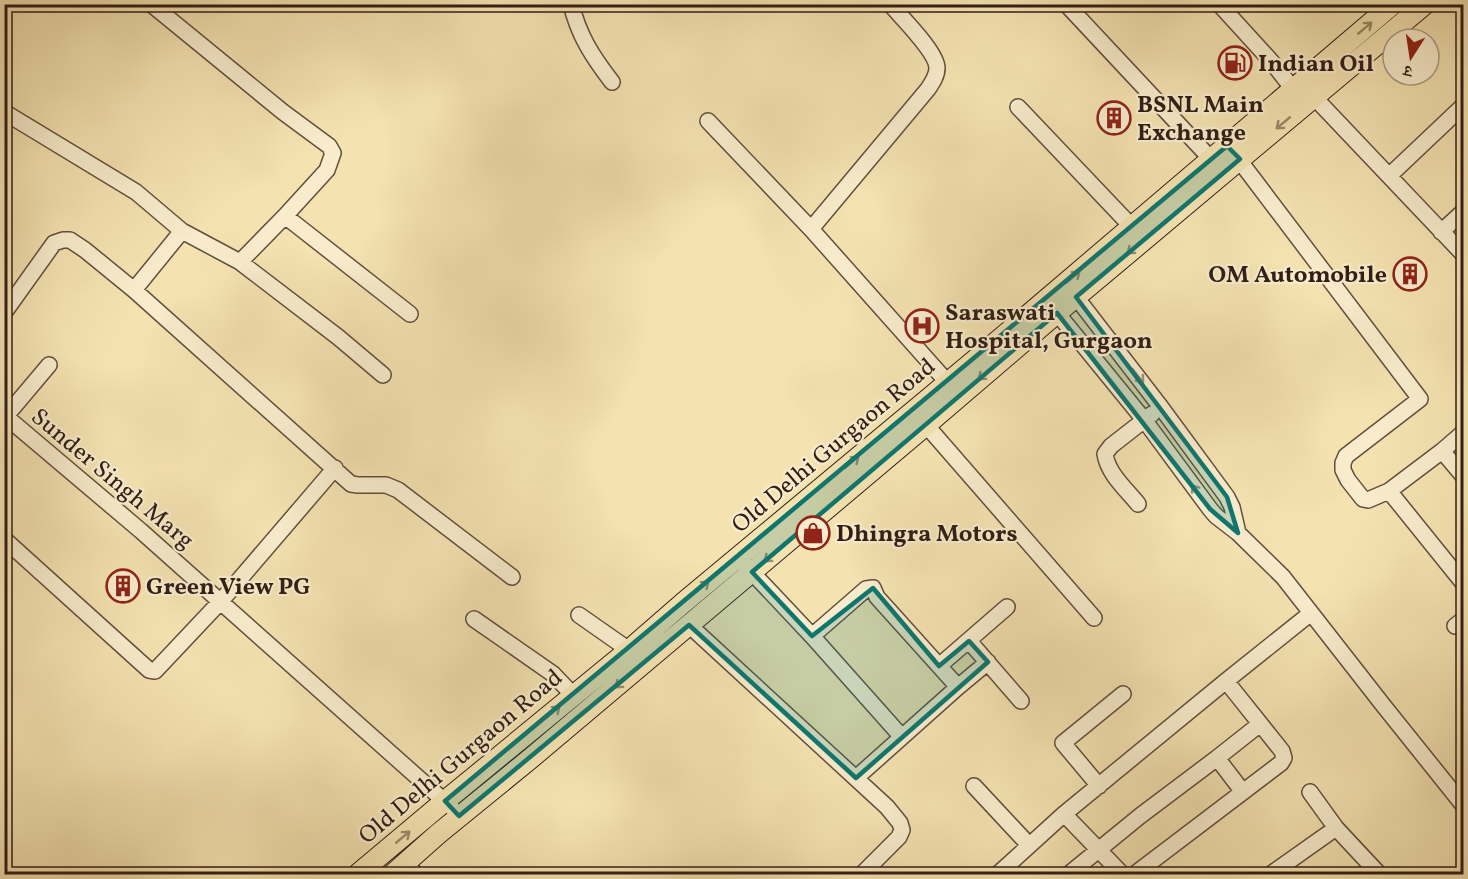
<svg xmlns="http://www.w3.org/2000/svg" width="1468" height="879" font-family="Vollkorn,'Noto Serif Devanagari',serif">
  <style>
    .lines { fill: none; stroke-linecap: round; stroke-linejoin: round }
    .minor-casing { stroke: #624f3d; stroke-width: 18 }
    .major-casing { stroke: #321e16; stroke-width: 22 }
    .minor { stroke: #f8eccc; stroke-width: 15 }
    .major { stroke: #f4e2b1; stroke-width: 20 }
    .oneway { stroke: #9d8a6b }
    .oneway2 { stroke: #9f8f7a }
    .marked { fill: #0f766e; fill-opacity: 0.2; stroke: #0f766e; stroke-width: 4.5; stroke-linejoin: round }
    .labels { text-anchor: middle; stroke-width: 4.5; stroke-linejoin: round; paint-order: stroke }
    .poi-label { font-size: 24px; font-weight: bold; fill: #321e16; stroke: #f8eccc; text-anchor: start }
    .street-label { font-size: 24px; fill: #321e16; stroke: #f8eccc }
  </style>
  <rect width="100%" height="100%" fill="#f4e2b1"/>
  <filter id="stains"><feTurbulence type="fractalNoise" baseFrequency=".00333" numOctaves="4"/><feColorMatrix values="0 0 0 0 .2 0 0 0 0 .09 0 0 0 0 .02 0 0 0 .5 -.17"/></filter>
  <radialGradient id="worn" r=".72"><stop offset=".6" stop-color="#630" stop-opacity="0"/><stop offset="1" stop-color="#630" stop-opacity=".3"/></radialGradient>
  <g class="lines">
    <defs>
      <path id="minor" d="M 151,4 L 283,112 L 329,146 L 333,153 L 327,170 L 285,216 L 240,262
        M 571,4 C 579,36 592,56 612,82
        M 1066,4 L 1211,159
        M 1219,4 L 1271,61 L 1293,89
        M 1314,97 L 1464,255
        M 1018,107 L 1132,227
        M 4,112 L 136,192 L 182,231 L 240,262 L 338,337 L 383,375
        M 708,121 L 811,229 L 948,383
        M 1233,152 L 1420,399 L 1346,456 L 1343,463 L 1343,470 L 1348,480 L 1363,499 L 1368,500 L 1389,491 L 1442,451 L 1464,432
        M 1389,176 L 1464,105
        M 285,216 L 410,314
        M 811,229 L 928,89 C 932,83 937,76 937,68 C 937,52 901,17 890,4
        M 1441,232 L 1464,211
        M 134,290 L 182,231
        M 1076,297 L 1160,406 L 1227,497 L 1232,507 L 1238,533
        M 4,313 L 54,243 L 63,240 L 70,240 L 85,250 L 134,290 L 351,484 L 358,485 L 386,485 L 398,490 L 512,577
        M 1057,313 L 1145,421 L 1210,509 L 1216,516 L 1238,533 L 1283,577 L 1383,705 L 1464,806
        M 4,415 L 141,531 L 451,807
        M 6,416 L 49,365
        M 926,425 L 1094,618
        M 1442,451 L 1464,477
        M 1389,491 L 1464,584
        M 1138,504 C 1126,489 1108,474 1105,454 L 1111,446 L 1152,414
        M 4,539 L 149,670 L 155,671 L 221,601 L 335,468
        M 746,566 L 812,636 L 901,736
        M 579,615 L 629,650
        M 474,619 L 553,674 L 573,695
        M 689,625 L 887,807 L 900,823 L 902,830 L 899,837 L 862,874
        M 1455,626 L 1464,619
        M 812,636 L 866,589 L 873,588 L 877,597 L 958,687
        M 969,641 L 1021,701
        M 939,666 L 1007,607
        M 1217,758 L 1243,792
        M 856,778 L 958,687 L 988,662
        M 974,786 L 1029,845
        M 1099,786 L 1063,743 L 1123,694
        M 1310,792 L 1336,828 L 1379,874
        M 1064,814 L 1122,874
        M 404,865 L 416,874
        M 998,874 L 1064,814 L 1226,681 L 1311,613
        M 1069,874 L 1140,816 L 1217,758 L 1260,724
        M 1135,874 L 1281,763 L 1284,758 L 1282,751 L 1226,681
        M 1271,874 L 1336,828"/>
      <path id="major" d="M 358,874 L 445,801 L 629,650 L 683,603 L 987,350 L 1393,4
        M 393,874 L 438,834 L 530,759 L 926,425 L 1057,313 L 1425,4"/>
    </defs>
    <!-- minor casing -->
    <use href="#minor" class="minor-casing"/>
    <!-- major casing -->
    <use href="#major" class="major-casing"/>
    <!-- minor -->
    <use href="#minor" class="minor"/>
    <!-- major -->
    <use href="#major" class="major"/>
  </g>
  <!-- one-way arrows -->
  <defs><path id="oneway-shaft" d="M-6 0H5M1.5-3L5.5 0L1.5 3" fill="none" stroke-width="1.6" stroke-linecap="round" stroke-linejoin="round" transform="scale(1.5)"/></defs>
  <g class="oneway">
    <use href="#oneway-shaft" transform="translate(1365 28) rotate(-40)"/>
    <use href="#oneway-shaft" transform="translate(1283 123) rotate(140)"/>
    <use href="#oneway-shaft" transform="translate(1134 248) rotate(140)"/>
    <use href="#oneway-shaft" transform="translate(1073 277) rotate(-40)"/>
    <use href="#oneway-shaft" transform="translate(985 374) rotate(140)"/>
    <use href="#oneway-shaft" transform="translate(852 462) rotate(-40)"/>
    <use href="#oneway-shaft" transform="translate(771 556) rotate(140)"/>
    <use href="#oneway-shaft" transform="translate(702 587) rotate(-40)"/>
    <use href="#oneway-shaft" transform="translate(622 682) rotate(140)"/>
    <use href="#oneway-shaft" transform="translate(553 712) rotate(-40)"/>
    <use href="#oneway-shaft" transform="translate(403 837) rotate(-40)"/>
  </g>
  <g class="oneway2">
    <use href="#oneway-shaft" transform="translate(1138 376) rotate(52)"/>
    <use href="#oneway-shaft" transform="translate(1197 492) rotate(-126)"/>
  </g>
  <!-- marked area -->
  <path class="marked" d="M 1227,146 L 1240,159 L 1076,297 L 1227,497 L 1238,533 L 1210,509 L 1057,313 L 752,572 L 812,636 L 873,588 L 939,666 L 969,641 L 988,662 L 856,778 L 689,625 L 459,816 L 445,801 Z"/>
  <!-- icons -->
  <defs>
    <symbol id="fuel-ring" viewBox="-11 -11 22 22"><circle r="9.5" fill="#f8eccc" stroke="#8f2418" stroke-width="1.5"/><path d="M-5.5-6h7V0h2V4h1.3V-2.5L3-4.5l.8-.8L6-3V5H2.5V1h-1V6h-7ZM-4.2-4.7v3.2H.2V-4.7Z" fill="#8f2418"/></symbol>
    <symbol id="building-ring" viewBox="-11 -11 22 22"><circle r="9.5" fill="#f8eccc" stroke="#8f2418" stroke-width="1.5"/><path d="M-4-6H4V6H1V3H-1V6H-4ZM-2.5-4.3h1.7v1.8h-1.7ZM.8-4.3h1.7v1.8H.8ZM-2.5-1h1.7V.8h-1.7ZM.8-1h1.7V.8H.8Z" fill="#8f2418"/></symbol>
    <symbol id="hospital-ring" viewBox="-11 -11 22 22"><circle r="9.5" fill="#f8eccc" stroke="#8f2418" stroke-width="1.5"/><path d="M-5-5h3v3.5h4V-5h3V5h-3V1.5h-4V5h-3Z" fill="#8f2418"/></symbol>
    <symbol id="shop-ring" viewBox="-11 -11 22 22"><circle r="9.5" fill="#f8eccc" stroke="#8f2418" stroke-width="1.5"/><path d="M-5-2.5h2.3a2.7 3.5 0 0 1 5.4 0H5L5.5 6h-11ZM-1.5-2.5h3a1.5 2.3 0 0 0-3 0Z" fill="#8f2418"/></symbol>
  </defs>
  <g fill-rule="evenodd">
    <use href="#fuel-ring" x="1216" y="44" width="38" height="38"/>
    <use href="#building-ring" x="1095" y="99" width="38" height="38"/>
    <use href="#building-ring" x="1391" y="255" width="38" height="38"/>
    <use href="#hospital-ring" x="903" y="307" width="38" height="38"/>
    <use href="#shop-ring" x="794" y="514" width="38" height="38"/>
    <use href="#building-ring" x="104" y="567" width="38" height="38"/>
  </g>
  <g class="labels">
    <!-- poi labels -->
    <g class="poi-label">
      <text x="1258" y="71">Indian Oil</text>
      <text x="1137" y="112">BSNL Main<tspan x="1137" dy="28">Exchange</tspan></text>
      <text x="1387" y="282" text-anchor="end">OM Automobile</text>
      <text x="945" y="320">Saraswati<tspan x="945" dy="28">Hospital, Gurgaon</tspan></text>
      <text x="836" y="541">Dhingra Motors</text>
      <text x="146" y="594">Green View PG</text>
    </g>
    <!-- street labels -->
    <g class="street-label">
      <text transform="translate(833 445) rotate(-40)" y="8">Old Delhi Gurgaon Road</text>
      <text transform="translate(113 478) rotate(40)" y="8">Sunder Singh Marg</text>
      <text transform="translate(460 756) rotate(-40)" y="8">Old Delhi Gurgaon Road</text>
    </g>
  </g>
  <!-- margin -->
  <rect width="1468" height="879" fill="none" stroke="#f4e2b1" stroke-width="24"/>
  <rect x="6" y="6" width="1456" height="867" fill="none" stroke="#321e16" stroke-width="3"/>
  <rect x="12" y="12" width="1444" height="855" fill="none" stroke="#321e16" stroke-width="1.5"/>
  <!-- north arrow -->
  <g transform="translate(1411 57) rotate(192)"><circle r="28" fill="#f8eccc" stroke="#a99a83" stroke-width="1.5"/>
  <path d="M0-4.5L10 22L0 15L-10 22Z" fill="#8f2418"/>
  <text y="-9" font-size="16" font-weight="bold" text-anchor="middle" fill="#321e16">उ</text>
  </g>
  <rect width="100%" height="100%" filter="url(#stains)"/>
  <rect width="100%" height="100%" fill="url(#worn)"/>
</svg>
